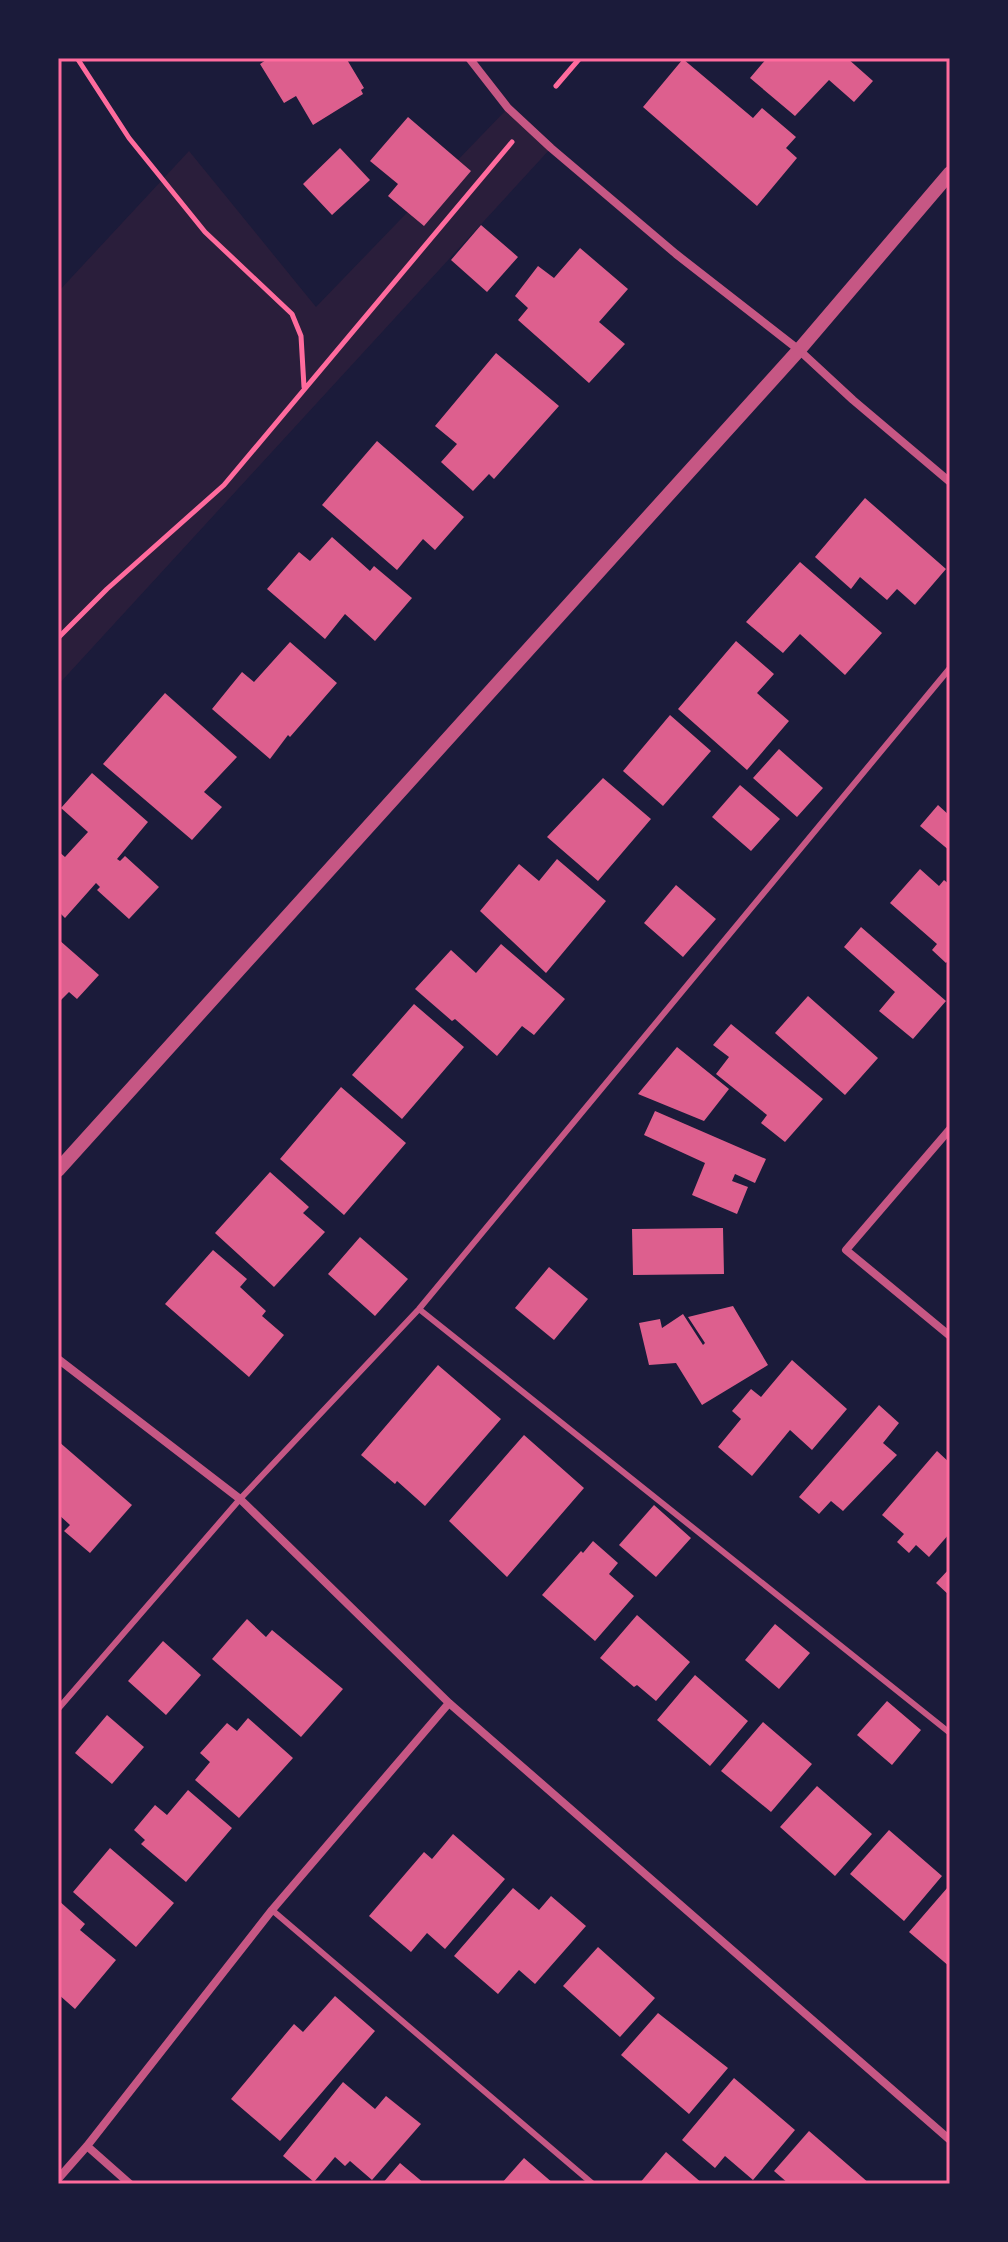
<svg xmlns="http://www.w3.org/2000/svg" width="1008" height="2242" font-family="'Alegreya Sans',sans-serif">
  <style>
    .green { fill: #2a1e3b }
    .building { fill: #dd5f8e }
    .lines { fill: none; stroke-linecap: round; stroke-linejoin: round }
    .path { stroke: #ff6b9d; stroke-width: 5 }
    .service { stroke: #c65784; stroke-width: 6 }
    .minor { stroke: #c65784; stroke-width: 8 }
    .tertiary { stroke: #c65784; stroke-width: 14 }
    .neatline { fill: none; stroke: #ff6b9d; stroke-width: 3 }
  </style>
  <rect width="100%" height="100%" fill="#1b1b3a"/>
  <!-- green -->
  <path class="green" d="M 508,108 L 551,148 L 58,685 L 58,292 L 189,151 L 316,307 Z"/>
  <!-- building -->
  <path class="building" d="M 269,58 L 346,58 L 364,88 L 361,90 L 363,94 L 313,125 L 296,96 L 284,103 L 260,64 Z
    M 767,58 L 847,58 L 873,81 L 854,102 L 829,80 L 795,116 L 750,78 Z
    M 683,59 L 753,118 L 762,108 L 796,137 L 786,148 L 797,158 L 757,206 L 643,107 Z
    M 408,117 L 471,171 L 424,226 L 388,196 L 398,184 L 370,161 Z
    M 340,148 L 370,180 L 332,215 L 303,184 Z
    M 481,225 L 518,257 L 487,292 L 451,260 Z
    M 580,248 L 628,289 L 599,322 L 625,344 L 589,383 L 518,320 L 528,308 L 515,296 L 538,266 L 554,278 Z
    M 496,353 L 559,406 L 494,479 L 489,474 L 473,491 L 441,462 L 457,444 L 435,426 Z
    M 377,441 L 464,517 L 435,550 L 423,539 L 397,570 L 322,505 Z
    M 865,498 L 946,569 L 915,605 L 897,589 L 887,600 L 860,577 L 851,589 L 815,557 Z
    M 332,537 L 370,571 L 374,566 L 412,598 L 375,641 L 345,614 L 325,639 L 267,589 L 299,552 L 310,561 Z
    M 800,562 L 882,633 L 845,675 L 800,634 L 783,653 L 746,622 Z
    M 736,641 L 774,674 L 757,693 L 789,721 L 747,770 L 678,709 Z
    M 290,642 L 337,683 L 290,737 L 288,735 L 270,759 L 212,709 L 242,672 L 254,682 Z
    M 165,693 L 237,757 L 204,792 L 222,807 L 192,840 L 103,764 Z
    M 670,715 L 711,751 L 663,806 L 623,771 Z
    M 779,749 L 823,788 L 797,817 L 753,778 Z
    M 92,773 L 148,822 L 117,859 L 120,861 L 125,856 L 159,887 L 129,919 L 97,890 L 100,887 L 96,883 L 65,918 L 58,911 L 58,851 L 65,857 L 88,832 L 61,808 Z
    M 603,778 L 651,819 L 598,881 L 547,837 Z
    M 740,785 L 780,819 L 751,851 L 712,817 Z
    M 938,805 L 950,816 L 950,851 L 920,826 Z
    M 557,859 L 606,901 L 546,973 L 480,911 L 519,864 L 539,881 Z
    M 920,869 L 939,886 L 944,880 L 950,885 L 950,958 L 946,963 L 932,950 L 937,944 L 890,903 Z
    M 676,885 L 716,919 L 683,957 L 644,923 Z
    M 861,927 L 946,1001 L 913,1039 L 879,1011 L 895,992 L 844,947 Z
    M 58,939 L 99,975 L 77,999 L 69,992 L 61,1000 L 58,997 Z
    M 501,944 L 565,999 L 534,1035 L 522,1026 L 497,1056 L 455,1019 L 452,1021 L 415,989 L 451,950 L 476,973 Z
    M 808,996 L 878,1058 L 845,1095 L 775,1033 Z
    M 414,1004 L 464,1047 L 402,1119 L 352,1075 Z
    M 731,1024 L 823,1099 L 785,1142 L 761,1123 L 767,1115 L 716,1074 L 729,1057 L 713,1045 Z
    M 677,1047 L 729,1089 L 704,1121 L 638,1094 Z
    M 341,1087 L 406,1143 L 344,1215 L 280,1159 Z
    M 655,1111 L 766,1159 L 755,1183 L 735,1174 L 732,1181 L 748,1187 L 737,1214 L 692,1195 L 705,1163 L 644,1135 Z
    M 270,1172 L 309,1207 L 303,1213 L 325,1232 L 274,1287 L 215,1233 Z
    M 723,1228 L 724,1274 L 633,1275 L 632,1229 Z
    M 360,1237 L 408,1279 L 375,1316 L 328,1274 Z
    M 213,1250 L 247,1279 L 240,1287 L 266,1311 L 262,1316 L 284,1335 L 249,1377 L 165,1304 Z
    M 549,1267 L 588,1299 L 554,1340 L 515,1308 Z
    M 733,1306 L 768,1365 L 702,1405 L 676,1363 L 649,1365 L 639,1323 L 660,1319 L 662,1328 L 683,1314 L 703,1345 L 705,1343 L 688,1317 Z
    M 792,1360 L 847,1409 L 812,1450 L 790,1430 L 752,1476 L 718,1447 L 741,1419 L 732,1411 L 751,1389 L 761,1397 Z
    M 438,1365 L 501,1419 L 425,1506 L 397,1481 L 395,1484 L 361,1455 Z
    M 879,1405 L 899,1423 L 883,1443 L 897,1455 L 843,1511 L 831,1501 L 819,1514 L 799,1497 Z
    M 524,1435 L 584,1488 L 507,1577 L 449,1521 Z
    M 58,1441 L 132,1505 L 90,1553 L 64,1531 L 70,1525 L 58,1514 Z
    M 937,1451 L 950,1463 L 950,1533 L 929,1557 L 916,1545 L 909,1553 L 897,1542 L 904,1534 L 882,1515 Z
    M 654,1505 L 691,1538 L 656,1577 L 619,1545 Z
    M 593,1541 L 618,1563 L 609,1574 L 634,1596 L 595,1641 L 542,1595 L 581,1551 L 583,1553 Z
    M 950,1568 L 950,1596 L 936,1583 Z
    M 637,1615 L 690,1662 L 656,1701 L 637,1685 L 634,1687 L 600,1658 Z
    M 247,1619 L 266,1637 L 272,1630 L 343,1689 L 301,1737 L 212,1659 Z
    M 775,1624 L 810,1653 L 779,1689 L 745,1660 Z
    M 163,1641 L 201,1675 L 166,1715 L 128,1681 Z
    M 695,1675 L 748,1721 L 710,1766 L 657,1720 Z
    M 887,1701 L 921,1730 L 892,1765 L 857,1735 Z
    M 107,1715 L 144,1747 L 112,1784 L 75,1753 Z
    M 248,1718 L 293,1758 L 239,1818 L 195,1780 L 210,1762 L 200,1753 L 227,1723 L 237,1731 Z
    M 763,1722 L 812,1764 L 771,1812 L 721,1771 Z
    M 817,1786 L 872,1834 L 835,1876 L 780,1827 Z
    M 188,1790 L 232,1828 L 186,1882 L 141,1844 L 145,1840 L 134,1830 L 155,1805 L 167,1815 Z
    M 889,1830 L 942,1876 L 904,1921 L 850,1874 Z
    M 453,1834 L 505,1879 L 445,1949 L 427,1933 L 411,1952 L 369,1916 L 424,1852 L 432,1859 Z
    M 110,1848 L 174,1903 L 136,1947 L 73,1892 Z
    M 948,1887 L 950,1888 L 950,1967 L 909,1932 Z
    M 513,1888 L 539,1910 L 551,1896 L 586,1926 L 535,1984 L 519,1970 L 498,1994 L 454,1956 Z
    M 58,1900 L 85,1924 L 80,1930 L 116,1960 L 75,2009 L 58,1994 Z
    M 598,1947 L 655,1998 L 620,2037 L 563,1986 Z
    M 335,1996 L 375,2031 L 280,2141 L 231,2099 L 294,2024 L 303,2032 Z
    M 658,2013 L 728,2068 L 689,2114 L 621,2055 Z
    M 734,2078 L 795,2130 L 753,2180 L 725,2156 L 715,2168 L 682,2140 Z
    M 343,2082 L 375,2109 L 386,2096 L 421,2124 L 372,2180 L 350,2161 L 345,2166 L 335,2157 L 314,2182 L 283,2156 Z
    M 809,2131 L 870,2184 L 789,2184 L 774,2171 Z
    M 666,2152 L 703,2184 L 639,2184 Z
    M 524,2158 L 554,2184 L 501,2184 Z
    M 400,2163 L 425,2184 L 382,2184 Z"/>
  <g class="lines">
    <!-- path -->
    <path class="path" d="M 77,58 L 129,138 L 205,232 L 292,314 L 301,336 L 304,387
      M 556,86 L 580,58
      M 58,638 L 107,589 L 224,485 L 512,142"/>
    <!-- service -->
    <path class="service" d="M 419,1309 L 950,1733
      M 58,1709 L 240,1499 L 419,1309 L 950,668
      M 272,1910 L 593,2184"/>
    <!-- minor -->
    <path class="minor" d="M 469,58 L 508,108 L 551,148 L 676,254 L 799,350 L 853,400 L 950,482
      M 950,1129 L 846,1250 L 950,1336
      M 58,1359 L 240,1499 L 449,1703 L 950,2140
      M 87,2146 L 130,2184
      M 58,2179 L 87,2146 L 272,1910 L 449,1703"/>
    <!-- tertiary -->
    <path class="tertiary" d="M 58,1170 L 799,350 L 950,173"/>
  </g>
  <!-- border -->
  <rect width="1008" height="2242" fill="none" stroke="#1b1b3a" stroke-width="120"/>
  <rect x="60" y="60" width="888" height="2122" class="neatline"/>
</svg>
